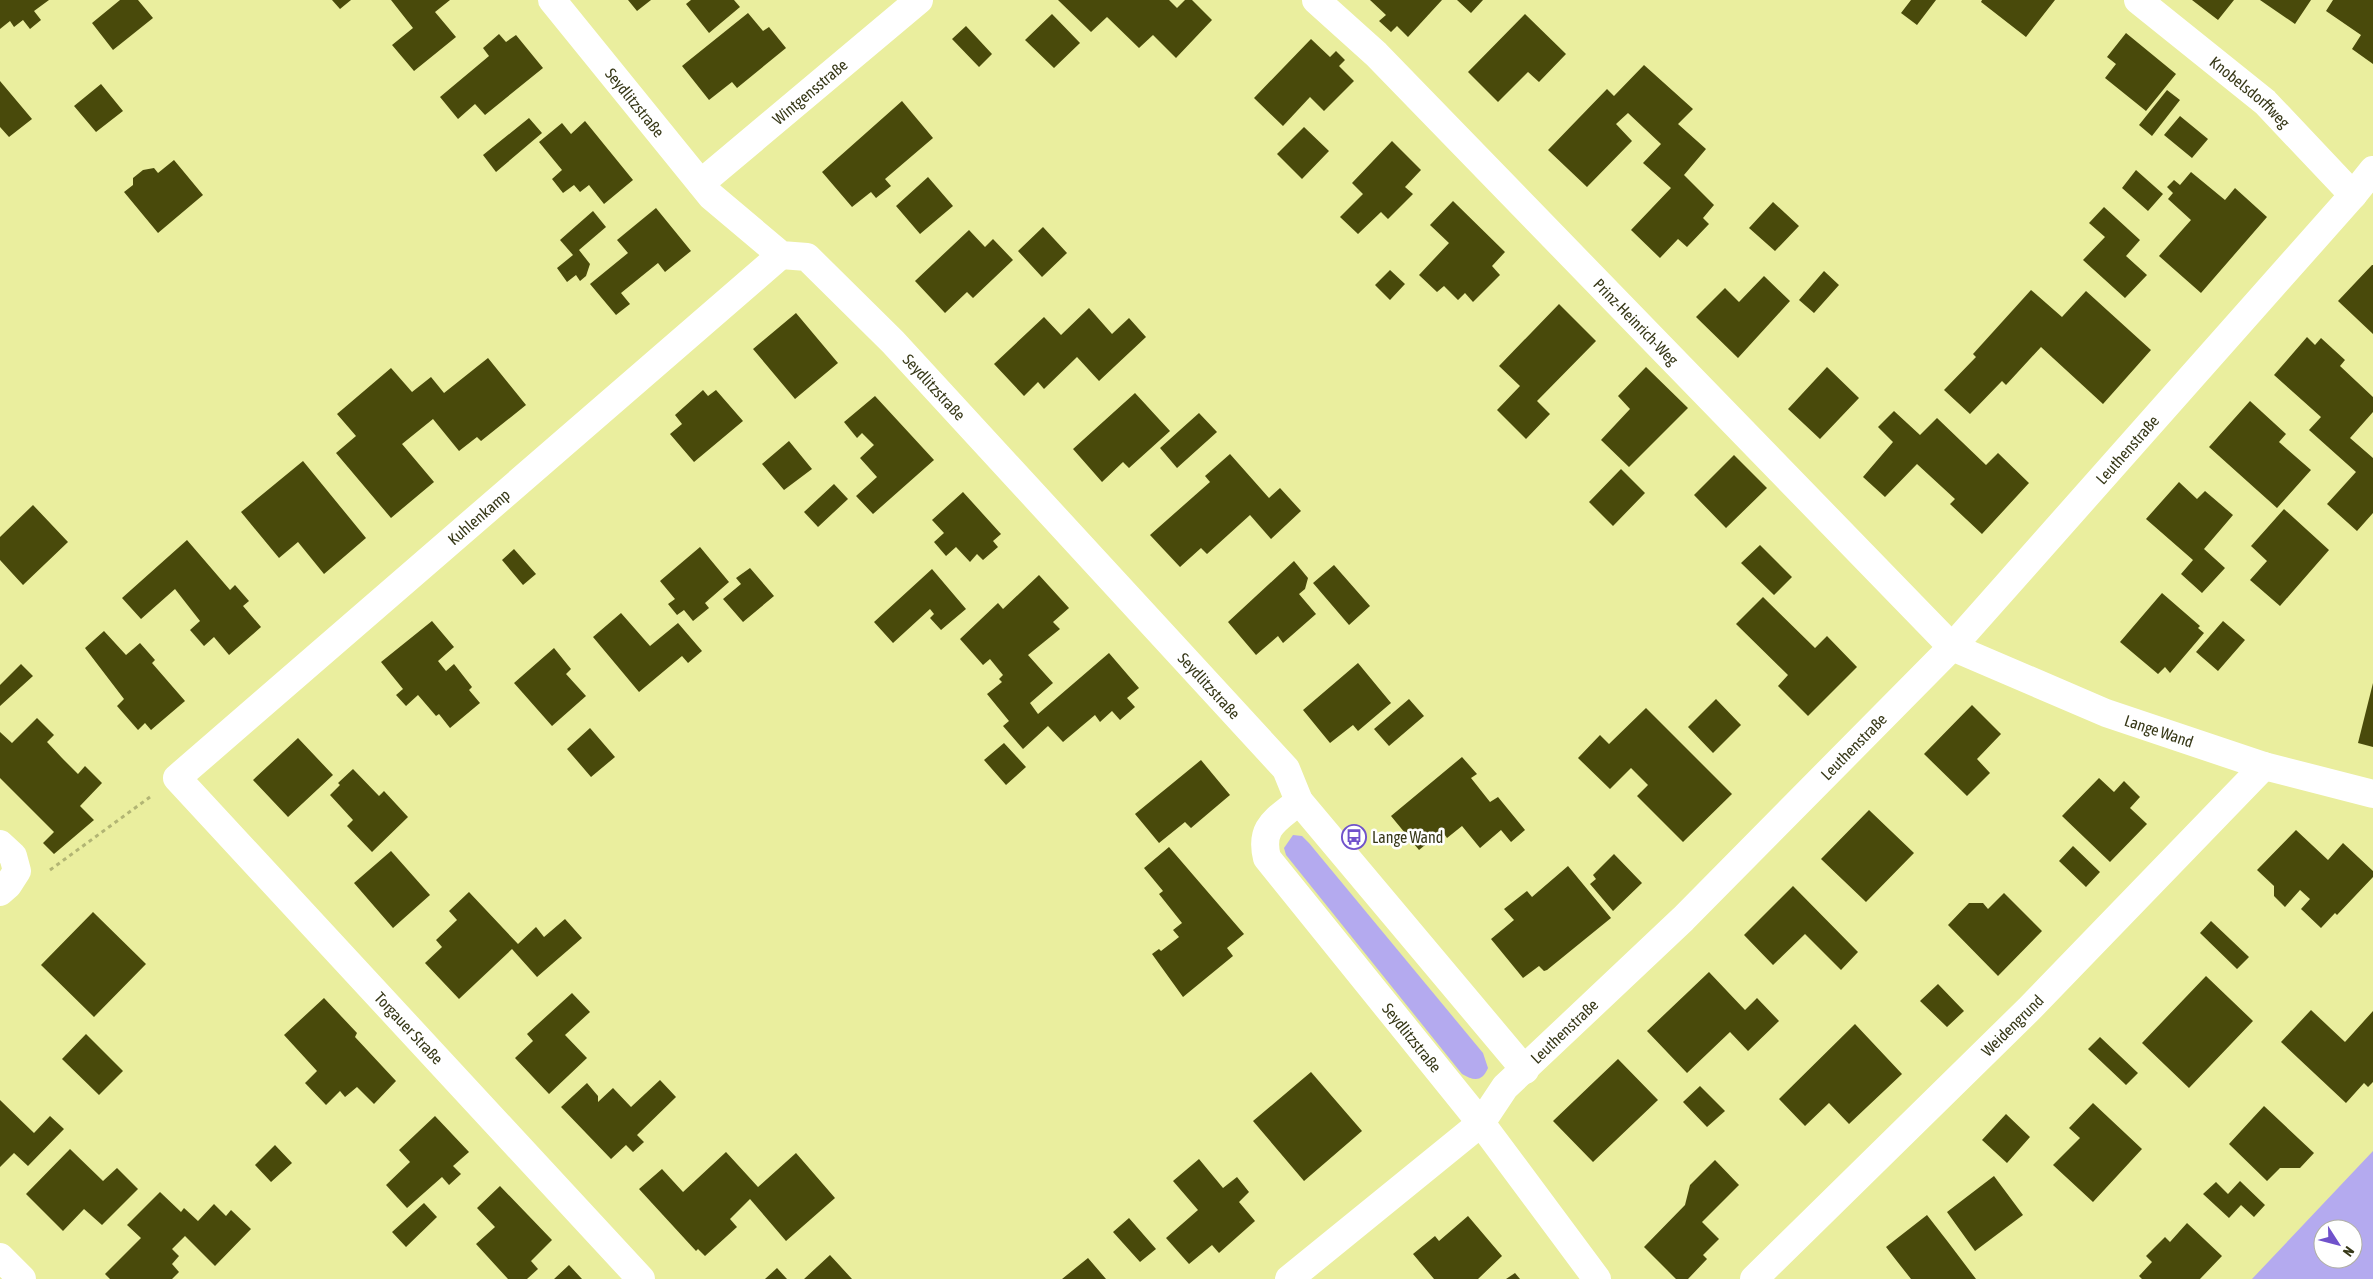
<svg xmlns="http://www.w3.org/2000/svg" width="2373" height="1279" font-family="'Asap Condensed',sans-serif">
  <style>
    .green { fill: #b4aaef; fill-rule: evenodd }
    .building { fill: #494a0b }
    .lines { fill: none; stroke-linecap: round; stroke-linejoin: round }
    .path { stroke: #b2b574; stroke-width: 3; stroke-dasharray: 4 4; stroke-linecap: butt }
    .minor { stroke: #fff; stroke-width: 28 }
    .labels { text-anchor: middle; stroke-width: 5; stroke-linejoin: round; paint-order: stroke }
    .street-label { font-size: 16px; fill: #373818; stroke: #fff }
    .poi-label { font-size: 16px; fill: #373818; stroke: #fff; text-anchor: start }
  </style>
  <rect width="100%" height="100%" fill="#eaee9e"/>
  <!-- green -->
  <path class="green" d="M 1293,835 L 1302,836 L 1309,843 L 1483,1053 L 1488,1068 C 1482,1082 1474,1081 1462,1074 L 1286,855 L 1284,848 Z
    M 2373,1151 L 2373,1279 L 2252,1279 ZM 2323,1229 L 2353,1229 L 2353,1259 L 2323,1259 Z"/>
  <!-- building -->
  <path class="building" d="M 0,0 L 49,0 L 34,11 L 41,20 L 30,29 L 23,20 L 14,27 L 10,21 L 0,29 Z
    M 120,0 L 138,0 L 153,18 L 113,50 L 92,23 Z
    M 332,0 L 351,0 L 340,9 Z
    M 391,0 L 450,0 L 435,12 L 456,37 L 414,71 L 392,45 L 413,28 Z
    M 628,0 L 651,0 L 637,11 Z
    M 691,0 L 734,0 L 740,7 L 709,33 L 686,4 Z
    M 1058,0 L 1169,0 L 1177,8 L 1185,0 L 1192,0 L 1212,20 L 1176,58 L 1153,35 L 1139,48 L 1107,17 L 1091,32 Z
    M 1370,0 L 1442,0 L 1408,37 L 1397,26 L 1391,32 L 1379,21 L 1386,15 Z
    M 1457,0 L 1483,0 L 1471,13 Z
    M 1911,0 L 1936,0 L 1917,25 L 1901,13 Z
    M 1982,0 L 2055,0 L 2026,37 L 1981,2 Z
    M 2192,0 L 2234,0 L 2218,20 Z
    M 2260,0 L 2311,0 L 2295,24 Z
    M 2333,0 L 2373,0 L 2373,64 L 2352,49 L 2361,35 L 2326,11 Z
    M 748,13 L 763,31 L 769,27 L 786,48 L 737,88 L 732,82 L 709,100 L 682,66 Z
    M 1052,14 L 1080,43 L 1054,68 L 1025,40 Z
    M 1525,14 L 1566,54 L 1539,82 L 1528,72 L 1498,102 L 1468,72 Z
    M 966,26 L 992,54 L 979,67 L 952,39 Z
    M 2126,33 L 2176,74 L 2146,111 L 2105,78 L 2116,64 L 2107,57 Z
    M 499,34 L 506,42 L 516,35 L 543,68 L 485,115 L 475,104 L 458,119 L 440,97 L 489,56 L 483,48 Z
    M 1311,39 L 1330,57 L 1336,51 L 1345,60 L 1339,66 L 1354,81 L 1324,111 L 1310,97 L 1283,126 L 1254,98 Z
    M 1644,65 L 1693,109 L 1678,124 L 1706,149 L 1684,175 L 1714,205 L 1703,218 L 1709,224 L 1687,247 L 1678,239 L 1660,258 L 1631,230 L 1671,188 L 1643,163 L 1661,144 L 1628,113 L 1616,124 L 1632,141 L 1587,187 L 1548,150 L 1607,89 L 1614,96 Z
    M 0,81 L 32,119 L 9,137 L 0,127 Z
    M 101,84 L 123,111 L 96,132 L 74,106 Z
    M 2167,90 L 2180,100 L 2152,136 L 2139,125 Z
    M 902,101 L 933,138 L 885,179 L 891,186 L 876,198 L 871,192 L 852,207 L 822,172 Z
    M 2180,116 L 2208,139 L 2192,158 L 2164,135 Z
    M 529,118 L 542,133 L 496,172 L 483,155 Z
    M 585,121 L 633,180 L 604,204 L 589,185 L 580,192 L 574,185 L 563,193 L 552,179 L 562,170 L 539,142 L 562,123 L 571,134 Z
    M 1304,127 L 1329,151 L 1302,179 L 1277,154 Z
    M 1392,141 L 1421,170 L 1405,187 L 1413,194 L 1388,219 L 1381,212 L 1358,234 L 1340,217 L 1363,194 L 1352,183 Z
    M 174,160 L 203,195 L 158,233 L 124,192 L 133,185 L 133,178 L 143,170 L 154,168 L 158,173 Z
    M 2136,170 L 2163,194 L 2148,211 L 2122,188 Z
    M 2191,172 L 2225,200 L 2235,188 L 2267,217 L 2201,293 L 2159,256 L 2191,220 L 2168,199 L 2173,193 L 2167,187 L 2174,180 L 2180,185 Z
    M 928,177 L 953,206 L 920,234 L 896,206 Z
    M 1453,201 L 1505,252 L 1492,266 L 1500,275 L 1473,302 L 1465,293 L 1458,300 L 1444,286 L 1437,292 L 1419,275 L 1449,243 L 1430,225 Z
    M 1773,202 L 1799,226 L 1775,251 L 1749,228 Z
    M 2104,207 L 2140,240 L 2126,256 L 2147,275 L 2125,298 L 2083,260 L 2105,237 L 2089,223 Z
    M 656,208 L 691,251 L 665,272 L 658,263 L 621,293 L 630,304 L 616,315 L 590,284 L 628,253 L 617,240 Z
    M 593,211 L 606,227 L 579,250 L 590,264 L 586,276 L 580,281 L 576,275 L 567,282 L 557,268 L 573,255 L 560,240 Z
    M 1043,227 L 1067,253 L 1042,277 L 1018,251 Z
    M 969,230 L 985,247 L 993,239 L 1013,260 L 973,298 L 967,292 L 945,313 L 915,281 Z
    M 2372,265 L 2373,265 L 2373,334 L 2338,301 Z
    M 1390,270 L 1405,284 L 1390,300 L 1375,285 Z
    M 1824,271 L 1839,285 L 1814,313 L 1799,300 Z
    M 1764,276 L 1790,301 L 1738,358 L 1696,317 L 1725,288 L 1739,302 Z
    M 2031,290 L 2062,317 L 2086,291 L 2151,350 L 2103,404 L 2041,347 L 2006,385 L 2002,381 L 1970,414 L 1944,390 L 1976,357 L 1973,354 Z
    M 1559,304 L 1596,341 L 1537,401 L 1550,414 L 1526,439 L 1497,410 L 1520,386 L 1499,366 Z
    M 1089,308 L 1112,334 L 1129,318 L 1146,337 L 1099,381 L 1077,357 L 1044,389 L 1038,382 L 1024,396 L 994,364 L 1044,317 L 1061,335 Z
    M 796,313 L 838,363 L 795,399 L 753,349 Z
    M 2307,337 L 2315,345 L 2321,338 L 2345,360 L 2340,366 L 2373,397 L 2373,412 L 2350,438 L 2373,458 L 2373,513 L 2357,531 L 2327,504 L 2356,472 L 2309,430 L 2321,417 L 2274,375 Z
    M 488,358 L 526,405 L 481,441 L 477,437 L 459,451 L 433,419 L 402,444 L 434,482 L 391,518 L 336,453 L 356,436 L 337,414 L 391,368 L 412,392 L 431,377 L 444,393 Z
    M 1646,367 L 1688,408 L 1629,467 L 1601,440 L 1630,409 L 1618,396 Z
    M 1827,367 L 1859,398 L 1820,439 L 1788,409 Z
    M 703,390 L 708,396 L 716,390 L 743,421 L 694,462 L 670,434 L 682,424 L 675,415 Z
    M 1135,393 L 1170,431 L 1129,468 L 1123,462 L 1102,482 L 1073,449 Z
    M 875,396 L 934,460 L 873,514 L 856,496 L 877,477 L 860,458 L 874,445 L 862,433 L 857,438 L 844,422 Z
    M 2250,401 L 2286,434 L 2279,442 L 2311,470 L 2277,508 L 2209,447 Z
    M 1894,411 L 1920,435 L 1937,418 L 1986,465 L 1998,453 L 2029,483 L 1982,534 L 1950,504 L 1955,499 L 1917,464 L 1885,497 L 1863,477 L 1893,442 L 1878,427 Z
    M 1199,413 L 1217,432 L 1177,468 L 1160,448 Z
    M 789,441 L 812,469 L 784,490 L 762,464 Z
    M 1230,454 L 1269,498 L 1280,488 L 1301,511 L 1271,539 L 1250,515 L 1207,554 L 1201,548 L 1180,567 L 1150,535 L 1210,482 L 1205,476 Z
    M 1734,455 L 1767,488 L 1726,528 L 1694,495 Z
    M 303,461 L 366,538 L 324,574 L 298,542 L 279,558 L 241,512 Z
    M 1621,469 L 1645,493 L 1613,526 L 1589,502 Z
    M 2179,482 L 2197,499 L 2205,491 L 2233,515 L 2204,549 L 2225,568 L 2202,593 L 2181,574 L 2193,560 L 2146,519 Z
    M 834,484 L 848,499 L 818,527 L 804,512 Z
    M 963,492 L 1001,534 L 993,541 L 998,547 L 983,560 L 977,554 L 970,562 L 956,547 L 946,556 L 934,542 L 944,533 L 932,520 Z
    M 33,505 L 68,542 L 23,585 L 0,560 L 0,537 Z
    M 2284,509 L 2329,550 L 2280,606 L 2250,580 L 2267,561 L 2251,546 Z
    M 187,540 L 230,590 L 235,585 L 249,601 L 243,606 L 261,627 L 229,655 L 214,637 L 204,646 L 190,630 L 200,621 L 175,589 L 141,619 L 122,598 Z
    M 1760,545 L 1792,577 L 1774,595 L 1741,563 Z
    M 700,547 L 729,582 L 705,603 L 709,608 L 693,621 L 684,610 L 677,615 L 668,604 L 675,599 L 660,581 Z
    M 514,549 L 536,574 L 523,585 L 502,560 Z
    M 1294,561 L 1308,578 L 1305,589 L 1299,594 L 1316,614 L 1283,643 L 1278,636 L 1256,655 L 1228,622 Z
    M 1334,565 L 1370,606 L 1349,625 L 1313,583 Z
    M 750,568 L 774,596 L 743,622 L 723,599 L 741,584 L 736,578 Z
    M 932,569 L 966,609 L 941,630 L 930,618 L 934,614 L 930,609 L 893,643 L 874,622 Z
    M 1039,575 L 1069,608 L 1053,622 L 1060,629 L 1028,655 L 1053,683 L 1030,703 L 1038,714 L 1109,653 L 1139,688 L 1127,698 L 1135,707 L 1120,720 L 1112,711 L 1100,722 L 1095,715 L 1063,742 L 1048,726 L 1023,749 L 1003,726 L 1009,721 L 987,694 L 1002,682 L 999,679 L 1003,675 L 990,659 L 983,665 L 960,639 L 998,603 L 1003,609 Z
    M 2162,593 L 2200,626 L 2198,628 L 2204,633 L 2170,673 L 2165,667 L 2158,674 L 2120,642 Z
    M 1763,597 L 1815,648 L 1827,636 L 1857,667 L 1808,716 L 1778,686 L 1788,675 L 1736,624 Z
    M 621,613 L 650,646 L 678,623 L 702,651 L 688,663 L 682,656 L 639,692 L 593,637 Z
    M 432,621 L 454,647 L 438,661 L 446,671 L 454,664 L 472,687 L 469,690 L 480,703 L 450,728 L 439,714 L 436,716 L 418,695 L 406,706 L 396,695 L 403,689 L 381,662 Z
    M 2223,621 L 2245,640 L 2218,671 L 2196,652 Z
    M 104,631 L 126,655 L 140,643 L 155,660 L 152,663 L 185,701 L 151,730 L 145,723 L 138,730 L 117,706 L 124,699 L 85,648 Z
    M 554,648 L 571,669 L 566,674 L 586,696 L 552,726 L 514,683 Z
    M 1358,663 L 1391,703 L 1358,731 L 1353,725 L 1330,743 L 1303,710 Z
    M 21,664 L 33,676 L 0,706 L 0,685 Z
    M 2373,683 L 2373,747 L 2358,743 Z
    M 1409,699 L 1424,716 L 1389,746 L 1374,729 Z
    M 1716,699 L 1741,725 L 1713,753 L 1688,727 Z
    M 1972,705 L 2001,734 L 1977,759 L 1990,773 L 1967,796 L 1924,754 Z
    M 1646,708 L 1732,794 L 1683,842 L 1637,796 L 1648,785 L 1631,768 L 1610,789 L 1578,758 L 1600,735 L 1609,744 Z
    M 37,718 L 54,735 L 47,742 L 62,758 L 78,774 L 85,766 L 102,783 L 80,806 L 94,820 L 54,854 L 43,843 L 54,832 L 0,778 L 0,732 L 12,743 Z
    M 590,728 L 615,757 L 591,777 L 567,749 Z
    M 298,738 L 333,775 L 288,817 L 253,780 Z
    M 1004,743 L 1026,767 L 1006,785 L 984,760 Z
    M 1462,757 L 1477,774 L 1471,778 L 1490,802 L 1498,797 L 1525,830 L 1511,842 L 1501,830 L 1480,848 L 1462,826 L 1447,838 L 1442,831 L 1419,850 L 1391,816 Z
    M 1201,760 L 1230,795 L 1191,828 L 1185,822 L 1159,843 L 1135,814 Z
    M 353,769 L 379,796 L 384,791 L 408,817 L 372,852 L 347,826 L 353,820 L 330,795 L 340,785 L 338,783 Z
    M 2099,778 L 2114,792 L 2124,781 L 2140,797 L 2130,808 L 2147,824 L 2110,862 L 2062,816 Z
    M 1869,810 L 1914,853 L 1866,902 L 1821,859 Z
    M 2296,830 L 2328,860 L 2343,843 L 2373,871 L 2373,877 L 2337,915 L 2335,913 L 2321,928 L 2301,909 L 2310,899 L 2300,890 L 2285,907 L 2274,896 L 2274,886 L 2257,870 Z
    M 2073,846 L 2100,872 L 2086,887 L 2059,861 Z
    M 1169,847 L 1244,934 L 1227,948 L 1233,956 L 1183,997 L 1152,954 L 1159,949 L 1161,951 L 1179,937 L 1173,930 L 1182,923 L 1159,894 L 1163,891 L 1144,868 Z
    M 391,851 L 430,895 L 393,928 L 354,883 Z
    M 1614,854 L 1642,883 L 1613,911 L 1590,884 L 1596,879 L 1593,875 Z
    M 1568,866 L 1611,918 L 1547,970 L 1544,971 L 1539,966 L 1523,978 L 1491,939 L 1514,920 L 1504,909 L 1527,891 L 1532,897 Z
    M 1793,886 L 1858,952 L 1841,970 L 1805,934 L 1773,965 L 1744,935 Z
    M 469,892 L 518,944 L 536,927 L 544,937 L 565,919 L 582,938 L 537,977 L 512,949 L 459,999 L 425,963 L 442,947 L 436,940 L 457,920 L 449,911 Z
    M 2004,893 L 2042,931 L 1998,976 L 1948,925 L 1969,903 L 1983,903 L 1988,909 Z
    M 93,912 L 146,964 L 94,1017 L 41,965 Z
    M 2211,921 L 2249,957 L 2237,969 L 2200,933 Z
    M 1709,972 L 1745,1010 L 1757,998 L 1779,1021 L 1748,1051 L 1730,1032 L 1687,1073 L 1647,1031 Z
    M 2206,976 L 2253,1021 L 2189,1088 L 2142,1043 Z
    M 1938,984 L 1964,1011 L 1947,1027 L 1920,1001 Z
    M 572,993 L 590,1012 L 565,1035 L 587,1058 L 549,1094 L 515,1058 L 533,1041 L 527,1034 Z
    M 324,998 L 357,1033 L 355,1037 L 396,1081 L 374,1104 L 357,1087 L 345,1097 L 340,1091 L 326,1105 L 305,1083 L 317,1071 L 284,1035 Z
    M 2311,1010 L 2345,1042 L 2373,1011 L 2373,1082 L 2368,1087 L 2364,1083 L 2346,1103 L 2281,1042 Z
    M 1855,1024 L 1902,1074 L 1849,1124 L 1829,1103 L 1805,1126 L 1779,1099 Z
    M 86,1034 L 123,1071 L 99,1095 L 62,1059 Z
    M 2100,1037 L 2138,1073 L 2126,1085 L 2088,1049 Z
    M 1618,1059 L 1658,1100 L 1593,1162 L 1553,1121 Z
    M 1311,1072 L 1362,1131 L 1304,1181 L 1253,1121 Z
    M 660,1080 L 676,1097 L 637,1135 L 644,1142 L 633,1152 L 626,1145 L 611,1159 L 561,1107 L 587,1083 L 598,1096 L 598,1102 L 613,1088 L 631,1107 Z
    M 1700,1086 L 1725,1111 L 1707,1127 L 1683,1102 Z
    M 0,1100 L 34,1133 L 50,1116 L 64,1129 L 28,1166 L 14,1153 L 0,1167 Z
    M 2093,1103 L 2142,1149 L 2093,1202 L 2053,1165 L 2080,1138 L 2069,1128 Z
    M 2264,1106 L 2314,1153 L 2300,1168 L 2280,1168 L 2267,1181 L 2229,1144 Z
    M 2006,1114 L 2030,1137 L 2007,1163 L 1982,1140 Z
    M 435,1116 L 469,1152 L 453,1166 L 461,1174 L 449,1185 L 442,1177 L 407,1208 L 386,1185 L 410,1162 L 399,1150 Z
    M 275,1145 L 292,1163 L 271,1182 L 255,1165 Z
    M 70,1149 L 103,1181 L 117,1168 L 138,1189 L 102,1225 L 84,1209 L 63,1231 L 26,1194 Z
    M 726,1152 L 758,1187 L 796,1153 L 835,1198 L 786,1241 L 750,1199 L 730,1219 L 737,1227 L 705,1256 L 698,1249 L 696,1251 L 639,1189 L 662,1169 L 683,1192 Z
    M 1199,1159 L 1223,1188 L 1237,1177 L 1249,1192 L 1239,1202 L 1255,1221 L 1219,1253 L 1212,1245 L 1189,1264 L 1166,1238 L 1198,1210 L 1173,1181 Z
    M 1715,1160 L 1739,1185 L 1702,1222 L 1719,1239 L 1703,1255 L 1707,1259 L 1688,1279 L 1676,1279 L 1644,1247 L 1685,1205 L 1690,1185 Z
    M 1994,1176 L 2023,1215 L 1975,1251 L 1947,1212 Z
    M 2240,1181 L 2265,1205 L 2254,1217 L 2241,1205 L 2229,1218 L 2203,1194 L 2216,1182 L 2228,1194 Z
    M 500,1186 L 552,1240 L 531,1261 L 538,1269 L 527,1279 L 508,1279 L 476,1244 L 495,1227 L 477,1208 Z
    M 160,1192 L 181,1212 L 184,1208 L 198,1221 L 214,1204 L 226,1216 L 231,1210 L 251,1229 L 215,1266 L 185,1236 L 172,1249 L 179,1256 L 172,1264 L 179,1272 L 172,1279 L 110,1279 L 105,1274 L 141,1238 L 127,1225 Z
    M 424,1203 L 437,1217 L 406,1247 L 392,1232 Z
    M 1927,1215 L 1948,1242 L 1976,1279 L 1911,1279 L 1896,1260 L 1886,1247 Z
    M 1468,1216 L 1502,1256 L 1478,1279 L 1434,1279 L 1413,1254 L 1435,1236 L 1439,1241 Z
    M 1129,1218 L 1156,1249 L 1140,1262 L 1113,1232 Z
    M 2187,1223 L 2222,1256 L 2200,1279 L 2142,1279 L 2139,1276 L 2152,1262 L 2146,1256 L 2165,1237 L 2170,1242 Z
    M 830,1255 L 852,1279 L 804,1279 Z
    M 1088,1258 L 1106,1279 L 1062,1279 Z
    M 569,1265 L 582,1279 L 554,1279 Z
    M 777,1268 L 787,1279 L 765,1279 Z
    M 1515,1273 L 1520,1279 L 1506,1279 Z"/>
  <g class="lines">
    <!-- path -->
    <path class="path" d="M 50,870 L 150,797"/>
    <!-- minor -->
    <g class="minor">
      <path id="s1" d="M 552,0 L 711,196 L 781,255 L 807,257 L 893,342 L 1286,769 L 1299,801 L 1525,1070"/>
      <path id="s2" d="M 1316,0 L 1376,54 L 1952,647 L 2106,713 L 2264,766 L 2373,794"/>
      <path id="s3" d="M 2138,0 L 2265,102 L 2353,195"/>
      <path id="s4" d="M 701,183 L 919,0"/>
      <path id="s5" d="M 1299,801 C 1277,820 1259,826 1267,858 L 1481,1123 L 1597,1279"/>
      <path d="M 0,844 L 13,856 L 17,871 L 8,885 L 0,892"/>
      <path d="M 0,1257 L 22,1279"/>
      <path id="s6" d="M 641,1279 L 177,778 L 781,255"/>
      <path id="s7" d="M 1289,1279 L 1481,1123 L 1505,1087 L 1683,919 L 1952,647 L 2353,195 L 2373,170"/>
      <path id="s8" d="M 1754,1279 L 2030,1008 L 2264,766"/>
    </g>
  </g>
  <!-- icons -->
  <defs>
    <symbol id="bus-ring" viewBox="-11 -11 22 22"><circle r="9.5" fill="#fff" stroke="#7052cb" stroke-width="1.5"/><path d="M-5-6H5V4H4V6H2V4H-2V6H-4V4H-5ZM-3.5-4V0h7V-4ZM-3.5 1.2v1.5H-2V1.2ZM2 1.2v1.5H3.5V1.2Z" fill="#7052cb"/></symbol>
  </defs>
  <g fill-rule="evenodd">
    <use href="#bus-ring" x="1340" y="823" width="28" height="28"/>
  </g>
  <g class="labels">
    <!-- street labels -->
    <g class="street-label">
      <text dy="6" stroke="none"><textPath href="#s4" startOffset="142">Wintgensstraße</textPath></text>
      <text dy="6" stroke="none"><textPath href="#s3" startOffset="145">Knobelsdorffweg</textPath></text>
      <text dy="6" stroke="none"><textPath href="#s1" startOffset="132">Seydlitzstraße</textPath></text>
      <text dy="6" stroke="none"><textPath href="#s2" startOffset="454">Prinz-Heinrich-Weg</textPath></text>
      <text dy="6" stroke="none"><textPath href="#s1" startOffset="552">Seydlitzstraße</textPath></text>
      <text dy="6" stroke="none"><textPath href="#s7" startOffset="1182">Leuthenstraße</textPath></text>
      <text dy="6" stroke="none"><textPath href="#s6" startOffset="1082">Kuhlenkamp</textPath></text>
      <text dy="6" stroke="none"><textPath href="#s1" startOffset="958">Seydlitzstraße</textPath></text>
      <text dy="6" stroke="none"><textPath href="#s2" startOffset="1131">Lange Wand</textPath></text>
      <text dy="6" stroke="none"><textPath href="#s7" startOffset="778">Leuthenstraße</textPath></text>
      <text dy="6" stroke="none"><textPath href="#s8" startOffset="362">Weidengrund</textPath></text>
      <text transform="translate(409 1028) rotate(47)" y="6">Torgauer Straße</text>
      <text dy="6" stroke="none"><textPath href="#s7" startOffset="372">Leuthenstraße</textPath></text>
      <text dy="6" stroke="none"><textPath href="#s5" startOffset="302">Seydlitzstraße</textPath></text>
    </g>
    <!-- poi labels -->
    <g class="poi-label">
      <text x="1372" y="843">Lange Wand</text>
    </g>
  </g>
  <!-- north arrow -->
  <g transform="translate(2338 1244) rotate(126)"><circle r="24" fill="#ffffff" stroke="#afafa3"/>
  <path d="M0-4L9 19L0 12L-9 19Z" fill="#7052cb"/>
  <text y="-8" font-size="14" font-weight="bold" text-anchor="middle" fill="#373818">N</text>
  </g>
</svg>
